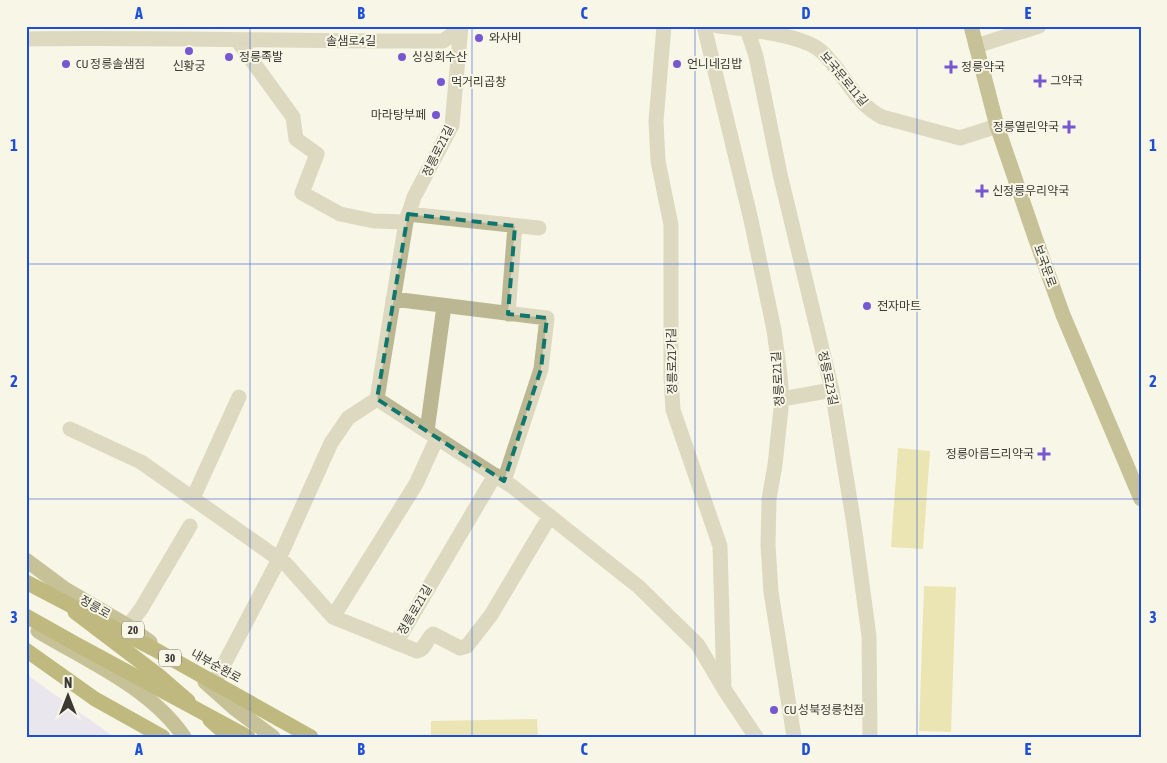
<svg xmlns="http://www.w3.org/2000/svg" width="1167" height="763" font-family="'Asap Condensed','Noto Sans KR',sans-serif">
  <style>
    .green { fill: #d8d5f5 }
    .building { fill: #dcd078 }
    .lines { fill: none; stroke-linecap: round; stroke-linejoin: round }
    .minor { stroke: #bcb793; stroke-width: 15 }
    .major { stroke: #8c823a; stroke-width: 15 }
    .highway { stroke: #7b6f04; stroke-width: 15 }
    .highway-bridge { stroke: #7b6f04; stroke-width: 15 }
    .marked { fill: none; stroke: #0f766e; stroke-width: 4; stroke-dasharray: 10 6; stroke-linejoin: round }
    .grid { fill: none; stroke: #1d4ed8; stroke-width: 1; stroke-opacity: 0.55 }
    .poi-dot { fill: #7657d1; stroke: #f8f6e6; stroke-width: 2 }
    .labels { text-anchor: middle; stroke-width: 4; stroke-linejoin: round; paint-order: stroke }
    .shield { fill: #f8f6e6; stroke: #737269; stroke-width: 1 }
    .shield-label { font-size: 11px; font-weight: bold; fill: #3a3933 }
    .poi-label { font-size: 12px; fill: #3a3933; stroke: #f8f6e6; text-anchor: start }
    .street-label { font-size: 12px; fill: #3a3933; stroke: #f8f6e6 }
    .neatline { fill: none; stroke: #1d4ed8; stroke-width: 2 }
    .grid-label { font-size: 16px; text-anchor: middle; font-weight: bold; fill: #1d4ed8 }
  </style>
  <rect width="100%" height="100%" fill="#f8f6e6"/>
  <!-- green -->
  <path class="green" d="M 26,674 L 114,737 L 26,737 Z"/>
  <!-- building -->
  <path class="building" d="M 898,448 L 930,451 L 923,549 L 891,547 Z
    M 924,586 L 956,587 L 951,732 L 919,731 Z
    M 537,719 L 538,737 L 431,737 L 431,721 Z"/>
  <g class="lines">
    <!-- minor -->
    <path class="minor" d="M 664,26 L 656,121 L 658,161 L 671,225 L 671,378 L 673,410 L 720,546 L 724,689
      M 704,26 L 751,220 L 774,330 L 780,375 L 782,399 L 775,465 L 769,499 L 768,545 L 771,592 L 794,737
      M 718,26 C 744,29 803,34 822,52 C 844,72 854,103 882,117 L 960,138 L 997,126
      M 746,26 L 756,56 L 780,174 L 832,390 L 854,525 L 869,636 L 870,737
      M 26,39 C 165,37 304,42 443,41 L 453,34 L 459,26
      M 237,40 L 293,117 L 296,139 L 317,154 L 302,193 L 340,214 L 374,221 L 406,222
      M 976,46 L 1039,26
      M 408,214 L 539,228
      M 393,299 L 547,318 L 541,369 L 504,481
      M 508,314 L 515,226
      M 377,399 L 513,487 L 639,587 L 698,645 L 724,689 L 756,737
      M 377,399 L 406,222 L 414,197 L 452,125 L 461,26
      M 782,399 L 832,390
      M 70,429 L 141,462 L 286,564 L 333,617 L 417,651 C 426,649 426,639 433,634 L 460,648 L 467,646 L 491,615 L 550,516
      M 427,431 L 444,306
      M 193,498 L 239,397
      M 333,617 L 416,484 L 437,438
      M 128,626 L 141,609 L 190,526
      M 396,643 L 495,475
      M 212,687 L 277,563 L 331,443 L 348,418 L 377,399"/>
    <!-- major -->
    <path class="major" d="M 971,26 L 997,126 L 1036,240 L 1063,315 L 1141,499
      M 26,560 L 65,589 L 128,626 L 150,642
      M 38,631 C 88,661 151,688 184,737
      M 205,682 L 234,708 L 273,737"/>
    <!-- highway -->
    <path class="highway" d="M 75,612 L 158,675 L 188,701
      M 26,650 L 95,699 L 163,737
      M 210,720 L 229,737"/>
    <!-- highway-bridge -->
    <path class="highway-bridge" d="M 26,582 L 154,649 L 311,737
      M 26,616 L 74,643 L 248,737"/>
  </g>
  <!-- marked area -->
  <path d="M0 0H1167V763H0ZM 408,214 L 515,226 L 508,314 L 547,318 L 541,369 L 504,481 L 377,399 Z" fill="#f8f6e6" fill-opacity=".55" fill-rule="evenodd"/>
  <path class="marked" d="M 408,214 L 515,226 L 508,314 L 547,318 L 541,369 L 504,481 L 377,399 Z"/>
  <!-- grid -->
  <path class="grid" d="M 250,26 L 250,737M 472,26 L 472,737M 695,26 L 695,737M 917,26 L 917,737M 26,264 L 1141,264M 26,499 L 1141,499"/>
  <!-- markers -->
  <g class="poi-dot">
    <circle cx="479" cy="38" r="5"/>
    <circle cx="189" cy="51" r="5"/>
    <circle cx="229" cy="57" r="5"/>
    <circle cx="402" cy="57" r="5"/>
    <circle cx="66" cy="64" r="5"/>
    <circle cx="677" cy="64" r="5"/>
    <path d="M948.5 59.5h5v5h5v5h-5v5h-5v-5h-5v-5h5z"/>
    <path d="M1037.5 73.5h5v5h5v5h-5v5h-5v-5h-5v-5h5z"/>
    <circle cx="441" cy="82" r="5"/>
    <circle cx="436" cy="115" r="5"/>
    <path d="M1066.5 119.5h5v5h5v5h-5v5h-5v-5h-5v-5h5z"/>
    <path d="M979.5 183.5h5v5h5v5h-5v5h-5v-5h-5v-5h5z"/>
    <circle cx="867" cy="306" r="5"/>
    <path d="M1041.5 446.5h5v5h5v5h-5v5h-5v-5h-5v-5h5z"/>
    <circle cx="774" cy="710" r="5"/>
  </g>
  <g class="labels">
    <!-- shield labels -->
    <g class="shield">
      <rect x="122" y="621.5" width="22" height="17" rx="4"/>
      <rect x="159" y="649.5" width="22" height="17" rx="4"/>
    </g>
    <g class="shield-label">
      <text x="133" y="634">20</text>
      <text x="170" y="662">30</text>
    </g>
    <!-- poi labels -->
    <g class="poi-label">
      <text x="489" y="42">와사비</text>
      <text x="239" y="61">정릉족발</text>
      <text x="412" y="61">싱싱회수산</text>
      <text x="76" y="68">CU 정릉솔샘점</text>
      <text x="687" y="68">언니네김밥</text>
      <text x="189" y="70" text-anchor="middle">신황궁</text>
      <text x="961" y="71">정릉약국</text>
      <text x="1050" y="85">그약국</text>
      <text x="451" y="86">먹거리곱창</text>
      <text x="426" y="119" text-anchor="end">마라탕부페</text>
      <text x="1059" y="131" text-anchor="end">정릉열린약국</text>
      <text x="992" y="195">신정릉우리약국</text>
      <text x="877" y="310">전자마트</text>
      <text x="1034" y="458" text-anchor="end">정릉아름드리약국</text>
      <text x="784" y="714">CU 성북정릉천점</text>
    </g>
    <!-- street labels -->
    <g class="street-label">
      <text x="351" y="45">솔샘로4길</text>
      <text transform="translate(844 79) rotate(50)" y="4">보국문로11길</text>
      <text transform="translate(438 151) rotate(-64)" y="4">정릉로21길</text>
      <text transform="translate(1045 266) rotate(70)" y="4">보국문로</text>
      <text transform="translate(672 361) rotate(-91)" y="4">정릉로21가길</text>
      <text transform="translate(828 378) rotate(78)" y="4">정릉로23길</text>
      <text transform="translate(778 379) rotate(-94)" y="4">정릉로21길</text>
      <text transform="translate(95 607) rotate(30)" y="4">정릉로</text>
      <text transform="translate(415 610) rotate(-60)" y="4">정릉로21길</text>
      <text transform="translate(216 666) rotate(29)" y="4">내부순환로</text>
    </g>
  </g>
  <!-- border -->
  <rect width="1167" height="763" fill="none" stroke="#f8f6e6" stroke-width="55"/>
  <!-- north arrow -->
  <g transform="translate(68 696)" stroke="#f8f6e6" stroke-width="4" paint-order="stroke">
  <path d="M0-4L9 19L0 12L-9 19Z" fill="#3a3933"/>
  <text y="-8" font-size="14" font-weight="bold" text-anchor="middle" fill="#3a3933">N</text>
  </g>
  <rect x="28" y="28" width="1112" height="708" class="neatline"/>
  <g class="grid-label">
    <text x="139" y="19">A</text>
    <text x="361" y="19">B</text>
    <text x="584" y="19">C</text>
    <text x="806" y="19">D</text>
    <text x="1028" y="19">E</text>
    <text x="14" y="151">1</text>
    <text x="1153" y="151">1</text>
    <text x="14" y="387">2</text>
    <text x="1153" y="387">2</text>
    <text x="14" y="623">3</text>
    <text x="1153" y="623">3</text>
    <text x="139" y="755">A</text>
    <text x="361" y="755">B</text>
    <text x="584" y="755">C</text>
    <text x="806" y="755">D</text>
    <text x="1028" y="755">E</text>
  </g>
</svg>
